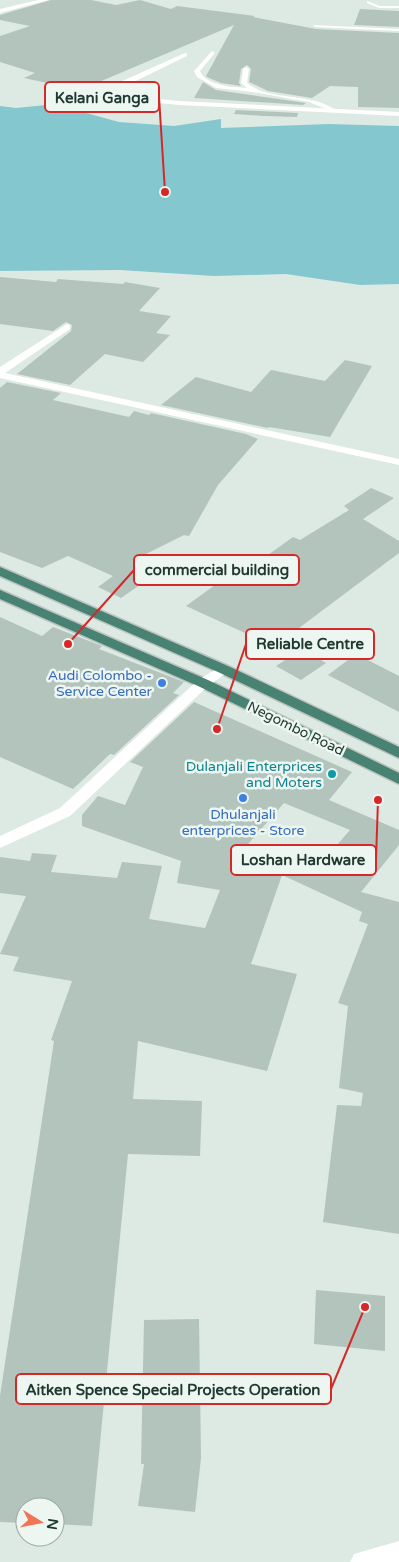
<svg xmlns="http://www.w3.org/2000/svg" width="399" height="1562" font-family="'Varela Round',sans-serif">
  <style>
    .water { fill: #85c7cf }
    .building { fill: #b3c4bc; fill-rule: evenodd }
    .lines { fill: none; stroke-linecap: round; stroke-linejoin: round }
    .trunk-casing { stroke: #bcc3c1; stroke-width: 3 }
    .service { fill: #fff; fill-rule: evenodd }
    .minor { fill: #fff; fill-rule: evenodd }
    .tertiary { fill: #fff; fill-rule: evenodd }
    .trunk { fill: #478272; fill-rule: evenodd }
    .shop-dot { fill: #3f7fe0; stroke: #eef6f1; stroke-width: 2 }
    .culture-dot { fill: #0f9aa8; stroke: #eef6f1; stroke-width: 2 }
    .labels { text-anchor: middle; stroke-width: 5; stroke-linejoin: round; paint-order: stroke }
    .shop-label { font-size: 14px; fill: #366cbe; stroke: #eef6f1; text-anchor: end }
    .street-label { font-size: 14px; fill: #1f3831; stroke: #eef6f1 }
    .culture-label { font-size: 14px; fill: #0d838f; stroke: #eef6f1; text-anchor: end }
    .leader { fill: none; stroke: #d62828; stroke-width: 2 }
    .callout-dot { fill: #d62828; stroke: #eef6f1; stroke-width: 2 }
    .callout { fill: #eef6f1; stroke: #d62828; stroke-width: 2 }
    .callout-label { font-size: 15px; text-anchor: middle; font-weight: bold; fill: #1f3831 }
  </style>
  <rect width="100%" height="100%" fill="#dde9e3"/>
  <!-- water -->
  <path class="water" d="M 56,104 L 84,107 L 86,113 L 119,122 L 174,126 L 221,119 L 221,128 L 329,124 L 399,126 L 399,284 L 360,285 L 286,274 L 214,276 L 120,270 L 0,271 L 0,106 L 16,108 Z"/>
  <!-- building -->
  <path class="building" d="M 51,0 L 91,0 L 116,5 L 140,0 L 171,9 L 177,6 L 255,16 L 253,17 L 316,29 L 399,33 L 399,108 L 358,107 L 358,87 L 330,86 L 312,98 L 268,91 L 249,82 L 251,69 L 247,65 L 241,69 L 239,83 L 241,86 L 221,83 L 209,78 L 206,76 L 234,25 L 80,90 L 24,78 L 35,73 L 0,62 L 0,36 L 30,26 L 0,20 L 0,15 Z
    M 360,9 L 399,11 L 399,27 L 354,25 Z
    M 203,82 L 216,90 L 306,103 L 303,105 L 194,98 Z
    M 236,110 L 298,113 L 297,117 L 264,116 L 234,114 Z
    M 0,277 L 56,282 L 58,279 L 123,284 L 125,282 L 160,288 L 139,311 L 171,316 L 156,333 L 170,335 L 143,362 L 105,354 L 70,385 L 17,374 L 71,331 L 72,325 L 66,322 L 53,331 L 0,324 Z
    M 345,360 L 372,366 L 330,437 L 269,427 L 268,428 L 161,405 L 196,377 L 251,392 L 271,370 L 325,381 Z
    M 7,382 L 61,393 L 53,400 L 129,417 L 134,411 L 149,415 L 151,413 L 246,434 L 258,439 L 218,485 L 189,536 L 184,535 L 132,561 L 157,573 L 121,598 L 98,587 L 113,576 L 68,556 L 42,568 L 0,552 L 0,388 Z
    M 371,488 L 394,498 L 363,519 L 399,541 L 399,553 L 299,628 L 306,632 L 282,650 L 186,606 L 222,580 L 229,583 L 293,537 L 300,540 L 349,510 L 344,506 Z
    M 0,617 L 42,636 L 53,627 L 102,646 L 99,649 L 184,682 L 173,693 L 179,695 L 114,755 L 110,754 L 73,789 L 0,757 Z
    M 302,649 L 326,663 L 301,680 L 276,666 Z
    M 356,654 L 399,676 L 399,712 L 328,675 Z
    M 194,702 L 352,772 L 329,800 L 399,830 L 399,845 L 361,892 L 399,902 L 399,1234 L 323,1222 L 337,1105 L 361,1106 L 363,1093 L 339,1088 L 348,1006 L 338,1003 L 368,924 L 359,921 L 362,912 L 282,875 L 251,964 L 297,974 L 267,1071 L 138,1041 L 133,1099 L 202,1101 L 200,1156 L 128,1154 L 92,1526 L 55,1524 L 55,1507 L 25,1507 L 25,1523 L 0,1522 L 0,1396 L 54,1041 L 51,1040 L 72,981 L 13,971 L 19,957 L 0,954 L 26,896 L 0,893 L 0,857 L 30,861 L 32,853 L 57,855 L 51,872 L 117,878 L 122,862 L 162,866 L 149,919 L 205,928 L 220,890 L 177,883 L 181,861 L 82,826 L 82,815 L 98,796 L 125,805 L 143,767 L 130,762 ZM 284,803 L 350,830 L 319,866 L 242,851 Z
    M 316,1290 L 385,1296 L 385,1351 L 314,1344 Z
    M 199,1319 L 201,1458 L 195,1512 L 138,1506 L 144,1464 L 141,1464 L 144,1320 Z"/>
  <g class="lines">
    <defs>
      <path id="trunk" d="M 0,567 L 228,666 L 399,747 L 399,758 L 218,672 L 0,576 Z
        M 0,590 L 208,680 L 399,773 L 399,784 L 198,686 L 0,599 Z"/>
    </defs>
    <!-- trunk casing -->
    <use href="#trunk" class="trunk-casing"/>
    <!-- service -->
    <path class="service" d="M 367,1 L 380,6 L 399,6 L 399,8 L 379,8 L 367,3 Z
      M 313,25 L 399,29 L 399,31 L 315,27 Z
      M 212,51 L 215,53 L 200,71 C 206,86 233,87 247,88 L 241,83 L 243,69 L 246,67 L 249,69 L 247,83 C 271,102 308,92 334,109 L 331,111 L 309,102 L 252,92 L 216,88 L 197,77 L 194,71 Z"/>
    <!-- minor -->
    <path class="minor" d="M 38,0 L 49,0 L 0,13 L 0,9 Z
      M 185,53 L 187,54 L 187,56 L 109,94 L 179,101 L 399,112 L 399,116 L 179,105 L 106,98 L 102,96 L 102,90 Z
      M 67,324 L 70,325 L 70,329 L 5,373 L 399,459 L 399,465 L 0,378 L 0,367 Z
      M 223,665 L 228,666 L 230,669 L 228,672 L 208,686 L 70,816 L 0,848 L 0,836 L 60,808 L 198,680 Z"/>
    <!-- tertiary -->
    <path class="tertiary" d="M 399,1541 L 399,1562 L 350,1562 L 354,1554 Z"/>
    <!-- trunk -->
    <use href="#trunk" class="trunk"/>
  </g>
  <!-- markers -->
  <g class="shop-dot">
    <circle cx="162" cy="683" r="5"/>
    <circle cx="243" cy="798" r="5"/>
  </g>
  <circle class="culture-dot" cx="332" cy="774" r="5"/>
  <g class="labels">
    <!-- shop labels -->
    <g class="shop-label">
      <text x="152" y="680">Audi Colombo -<tspan x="152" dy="16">Service Center</tspan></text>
      <text x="243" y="819" text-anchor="middle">Dhulanjali<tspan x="243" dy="16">enterprices - Store</tspan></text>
    </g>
    <!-- street labels -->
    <g class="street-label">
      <text transform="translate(296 728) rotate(26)" y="5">Negombo Road</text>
    </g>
    <!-- culture labels -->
    <g class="culture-label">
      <text x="322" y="771">Dulanjali Enterprices<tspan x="322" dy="16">and Moters</tspan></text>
    </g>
  </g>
  <!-- callouts -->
  <path class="leader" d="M165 192L159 97M68 644L134 570M217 729L246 644M378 800L376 860M365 1307L331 1389"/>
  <g class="callout-dot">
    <circle cx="165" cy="192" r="5"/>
    <circle cx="68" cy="644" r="5"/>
    <circle cx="217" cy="729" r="5"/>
    <circle cx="378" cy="800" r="5"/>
    <circle cx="365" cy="1307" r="5"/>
  </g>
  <g class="callout">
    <rect x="45" y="82" width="114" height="30" rx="5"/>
    <rect x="134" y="555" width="165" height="30" rx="5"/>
    <rect x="246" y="629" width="128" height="30" rx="5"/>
    <rect x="231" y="845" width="145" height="30" rx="5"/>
    <rect x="16" y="1374" width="315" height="30" rx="5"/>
  </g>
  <g class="callout-label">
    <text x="102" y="103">Kelani Ganga</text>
    <text x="217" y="575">commercial building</text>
    <text x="310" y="649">Reliable Centre</text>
    <text x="303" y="865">Loshan Hardware</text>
    <text x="173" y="1395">Aitken Spence Special Projects Operation</text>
  </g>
  <!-- north arrow -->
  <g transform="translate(40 1522) rotate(100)"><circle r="24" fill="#eef6f1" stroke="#9baaa4"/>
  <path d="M0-4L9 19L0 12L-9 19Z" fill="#f17454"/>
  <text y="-8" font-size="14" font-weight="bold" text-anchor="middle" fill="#1f3831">N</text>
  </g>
</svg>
